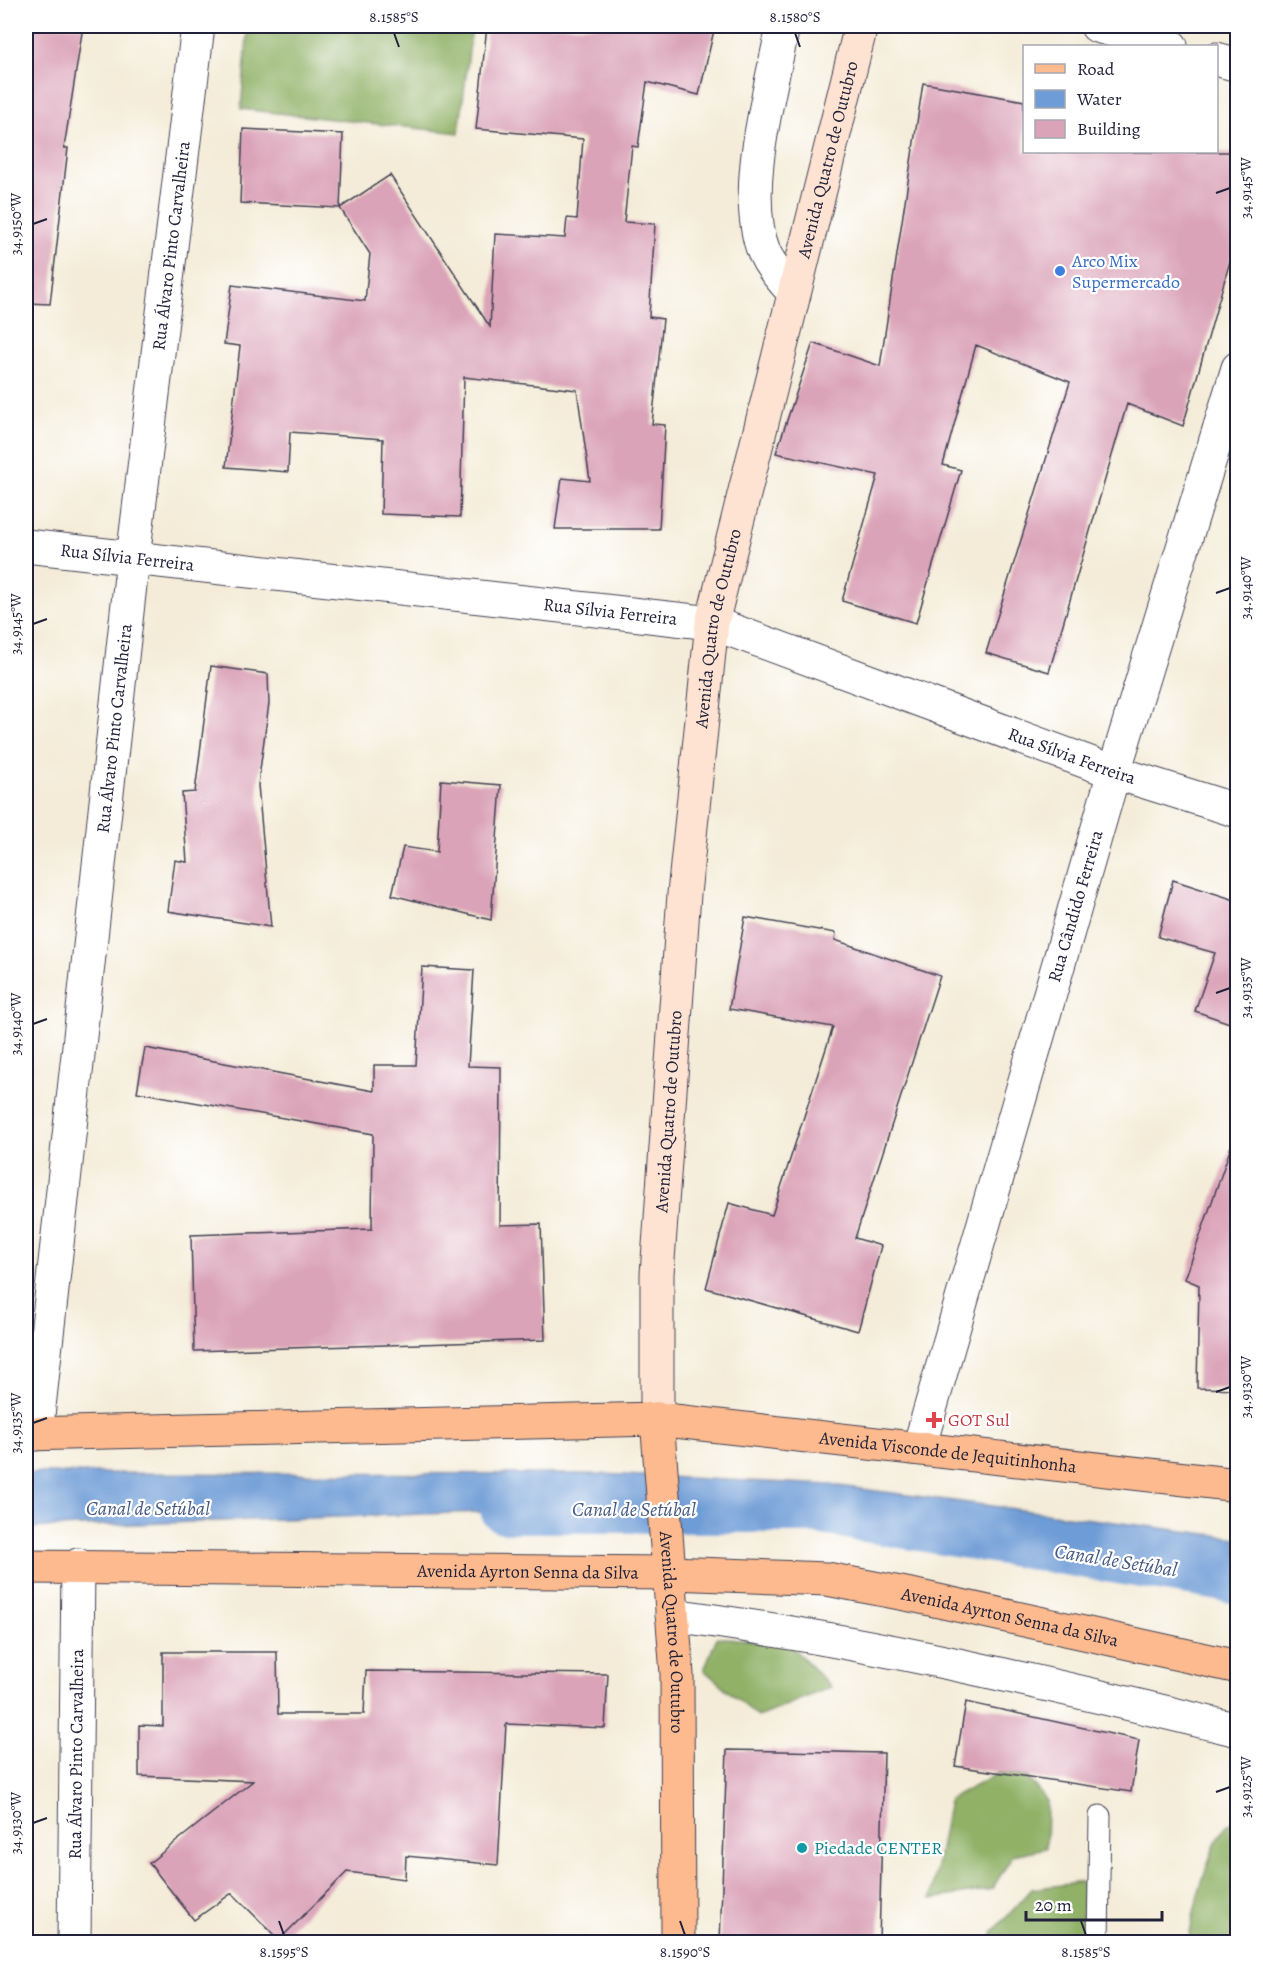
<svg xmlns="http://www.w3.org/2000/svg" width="1263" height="1968" font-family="Alegreya,serif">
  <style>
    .forest { fill: #90b166; stroke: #596a50; stroke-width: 1.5 }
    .water { fill: #6e9cd6; stroke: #485f88; stroke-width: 1.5 }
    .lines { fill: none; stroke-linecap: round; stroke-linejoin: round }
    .canal { stroke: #6e9cd6; stroke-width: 48 }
    .building { fill: #daa3b7 }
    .lane-casing { stroke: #424053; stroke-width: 23 }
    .street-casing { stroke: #424053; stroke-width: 35 }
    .secondary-casing { stroke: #424053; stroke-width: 35 }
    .primary-casing { stroke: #424053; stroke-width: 35 }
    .lane { stroke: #fff; stroke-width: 21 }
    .street { stroke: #fff; stroke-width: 33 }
    .secondary { stroke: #fee3d2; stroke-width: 33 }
    .primary { stroke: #fcba8e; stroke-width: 33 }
    .ticks { fill: none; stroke: #22223b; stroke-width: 2 }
    .shop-dot { fill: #3f7fe0; stroke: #fff; stroke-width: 2 }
    .health-dot { fill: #e0444e; stroke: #fff; stroke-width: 2 }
    .culture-dot { fill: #0f9aa8; stroke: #fff; stroke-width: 2 }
    .labels { text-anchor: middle; stroke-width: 4.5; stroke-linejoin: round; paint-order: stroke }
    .street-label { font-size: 18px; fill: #22223b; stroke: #fff }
    .shop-label { font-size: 18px; fill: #366cbe; stroke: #fff; text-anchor: start }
    .health-label { font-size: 18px; fill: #be3a42; stroke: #fff; text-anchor: start }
    .culture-label { font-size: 18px; fill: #0d838f; stroke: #fff; text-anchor: start }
    .water-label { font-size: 20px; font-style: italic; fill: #445981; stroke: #fff }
    .neatline { fill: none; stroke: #22223b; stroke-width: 2 }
    .ticks-label { font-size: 15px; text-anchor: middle; fill: #22223b }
  </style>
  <rect width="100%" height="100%" fill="#fff"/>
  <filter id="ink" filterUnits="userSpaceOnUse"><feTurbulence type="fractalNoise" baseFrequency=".0167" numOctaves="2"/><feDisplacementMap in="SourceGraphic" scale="12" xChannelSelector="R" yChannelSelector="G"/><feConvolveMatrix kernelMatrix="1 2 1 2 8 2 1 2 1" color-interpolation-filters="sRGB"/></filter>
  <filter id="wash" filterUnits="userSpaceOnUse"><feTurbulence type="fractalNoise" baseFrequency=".008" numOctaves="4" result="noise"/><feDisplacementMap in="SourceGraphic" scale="24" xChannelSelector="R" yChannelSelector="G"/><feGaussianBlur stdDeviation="1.35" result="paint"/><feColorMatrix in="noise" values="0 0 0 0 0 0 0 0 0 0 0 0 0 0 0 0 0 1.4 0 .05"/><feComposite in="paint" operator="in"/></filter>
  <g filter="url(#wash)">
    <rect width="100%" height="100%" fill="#f4ecd8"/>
    <!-- forest -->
    <path class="forest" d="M 248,26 L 472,26 L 459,133 L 241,109 Z
      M 717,1637 L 789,1644 L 831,1687 L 758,1717 L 704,1670 Z
      M 999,1773 L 1027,1777 L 1047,1801 L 1046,1848 L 1013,1855 L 992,1889 L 931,1899 L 949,1800 Z
      M 1237,1819 L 1237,1942 L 1189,1942 C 1192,1915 1208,1848 1226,1827 C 1228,1824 1234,1822 1237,1819 Z
      M 1083,1882 L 1083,1942 L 992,1942 L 992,1933 L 1032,1889 Z"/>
    <!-- water -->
    <path class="water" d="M 26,1473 L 602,1474 L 831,1485 L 1237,1538 L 1237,1580 L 811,1509 L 569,1509 L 26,1528 Z"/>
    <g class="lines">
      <!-- canal -->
      <path class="canal" d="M 504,1509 L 811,1509 L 1238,1580"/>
    </g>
    <g id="blocks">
      <!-- building -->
      <path class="building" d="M 26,26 L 83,26 L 64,148 L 68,148 L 50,304 L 26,303 Z
        M 487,26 L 715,26 L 699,95 L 647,82 L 638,147 L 632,146 L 624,222 L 655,224 L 649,317 L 663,319 L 652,424 L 665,425 L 659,529 L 555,529 L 562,478 L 590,481 L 577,390 L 464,377 L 460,517 L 381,514 L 383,439 L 290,432 L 288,472 L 226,467 L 240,346 L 224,344 L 232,285 L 365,301 L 370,254 L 340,208 L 390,175 L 490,327 L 495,234 L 565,238 L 567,218 L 577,219 L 583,139 L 476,129 Z
        M 923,83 L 1024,101 L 1024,152 L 1238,152 L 1238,233 L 1183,426 L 1127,404 L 1049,672 L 986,653 L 1070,382 L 976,345 L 943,465 L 961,470 L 916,623 L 842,601 L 878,475 L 776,453 L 813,343 L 880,366 Z
        M 243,129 L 343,134 L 340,208 L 240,203 Z
        M 211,666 L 268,674 L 269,703 L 258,785 L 271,927 L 168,911 L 175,860 L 187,862 L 182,793 L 195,792 Z
        M 441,780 L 501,785 L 491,920 L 392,895 L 403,847 L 437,852 Z
        M 1173,880 L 1238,901 L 1238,1026 L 1195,1011 L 1215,953 L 1158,937 Z
        M 745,917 L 836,933 L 835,940 L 940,976 L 855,1238 L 881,1246 L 858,1331 L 706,1288 L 729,1203 L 772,1215 L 833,1027 L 729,1009 Z
        M 422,967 L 474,970 L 468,1066 L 501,1067 L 500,1225 L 541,1224 L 545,1340 L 194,1351 L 191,1235 L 372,1229 L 373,1134 L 137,1092 L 145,1048 L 374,1091 L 374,1065 L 416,1065 Z
        M 1232,1144 L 1238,1145 L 1238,1389 L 1197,1388 L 1199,1285 L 1185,1279 Z
        M 163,1652 L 277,1652 L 278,1714 L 364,1714 L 366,1671 L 608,1674 L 605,1728 L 506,1724 L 498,1865 L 406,1856 L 405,1879 L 347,1872 L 279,1940 L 232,1893 L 194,1920 L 149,1863 L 253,1781 L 139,1776 L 139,1725 L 163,1726 Z
        M 966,1702 L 1139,1740 L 1131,1792 L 955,1766 Z
        M 727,1750 L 884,1753 L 879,1942 L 720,1942 Z"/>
    </g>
  </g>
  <g filter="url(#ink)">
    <use href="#blocks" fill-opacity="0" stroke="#424053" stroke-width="1.5"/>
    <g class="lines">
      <defs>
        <path id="lane" d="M 1098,1942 L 1100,1816"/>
        <g id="street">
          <path d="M 783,26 C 771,90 740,191 764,252 C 771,268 783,280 794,293"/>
          <path d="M 1097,26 L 1171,46"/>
          <path d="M 1216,59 L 1238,65"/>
          <path id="s1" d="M 26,546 L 712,623 L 1114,772 L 1238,811"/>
          <path id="s2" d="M 36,1434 L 133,558 L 198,26"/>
          <path id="s3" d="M 919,1448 L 1114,772 L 1238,368"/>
          <path d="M 672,1615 C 863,1640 1051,1684 1238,1730"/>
          <path id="s4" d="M 74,1942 L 78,1565"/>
        </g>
        <g id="secondary">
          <path id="s5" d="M 657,1419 L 657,1274 L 684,894 L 712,623 L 861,26"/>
        </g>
        <g id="primary">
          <path id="s6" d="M 657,1419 L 677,1674 L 678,1942"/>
          <path id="s7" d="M 26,1434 L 657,1419 L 1238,1485"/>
          <path id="s8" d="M 26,1567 L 670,1573 L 827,1579 L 916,1596 L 1238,1667"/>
        </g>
      </defs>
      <!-- lane casing -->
      <use href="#lane" class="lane-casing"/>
      <!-- street casing -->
      <use href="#street" class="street-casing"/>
      <!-- secondary casing -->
      <use href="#secondary" class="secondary-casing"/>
      <!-- primary casing -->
      <use href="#primary" class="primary-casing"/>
      <!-- lane -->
      <use href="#lane" class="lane"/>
      <!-- street -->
      <use href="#street" class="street"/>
      <!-- secondary -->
      <use href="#secondary" class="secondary"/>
      <!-- primary -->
      <use href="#primary" class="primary"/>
    </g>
  </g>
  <!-- ticks -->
  <path class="ticks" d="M 394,33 L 399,47M 795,33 L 800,47M 1216,193 L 1230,188M 33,224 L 47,219M 1216,593 L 1230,588M 33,624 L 47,619M 1216,993 L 1230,988M 33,1024 L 47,1019M 1216,1392 L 1230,1387M 33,1423 L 47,1418M 1216,1792 L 1230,1787M 33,1823 L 47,1818M 279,1921 L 284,1935M 680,1921 L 685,1935M 1081,1921 L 1086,1935"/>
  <!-- markers -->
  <circle class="shop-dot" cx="1060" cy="271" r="6"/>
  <path class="health-dot" d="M931 1411h6v6h6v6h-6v6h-6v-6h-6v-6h6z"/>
  <circle class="culture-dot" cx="802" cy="1848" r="6"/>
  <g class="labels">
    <!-- street labels -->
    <g class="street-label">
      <text dy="6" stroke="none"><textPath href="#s5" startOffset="1276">Avenida Quatro de Outubro</textPath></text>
      <text dy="6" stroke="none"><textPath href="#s2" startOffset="1196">Rua Álvaro Pinto Carvalheira</textPath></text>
      <text dy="6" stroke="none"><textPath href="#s1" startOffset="102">Rua Sílvia Ferreira</textPath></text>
      <text dy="6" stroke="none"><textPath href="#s1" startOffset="588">Rua Sílvia Ferreira</textPath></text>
      <text dy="6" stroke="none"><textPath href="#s5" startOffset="794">Avenida Quatro de Outubro</textPath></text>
      <text dy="6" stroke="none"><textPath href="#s2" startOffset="710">Rua Álvaro Pinto Carvalheira</textPath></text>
      <text dy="6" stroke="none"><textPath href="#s1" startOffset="1074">Rua Sílvia Ferreira</textPath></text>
      <text dy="6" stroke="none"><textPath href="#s3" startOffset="564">Rua Cândido Ferreira</textPath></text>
      <text dy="6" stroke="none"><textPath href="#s5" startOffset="308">Avenida Quatro de Outubro</textPath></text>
      <text dy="6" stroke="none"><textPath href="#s7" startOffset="924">Avenida Visconde de Jequitinhonha</textPath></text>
      <text dy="6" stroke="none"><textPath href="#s8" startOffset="502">Avenida Ayrton Senna da Silva</textPath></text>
      <text dy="6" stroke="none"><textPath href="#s8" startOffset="988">Avenida Ayrton Senna da Silva</textPath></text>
      <text dy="6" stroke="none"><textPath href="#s6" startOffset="214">Avenida Quatro de Outubro</textPath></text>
      <text dy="6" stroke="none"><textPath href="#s4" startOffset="188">Rua Álvaro Pinto Carvalheira</textPath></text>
    </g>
    <!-- shop labels -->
    <g class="shop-label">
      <text x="1072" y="267">Arco Mix<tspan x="1072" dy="21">Supermercado</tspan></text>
    </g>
    <!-- health labels -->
    <g class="health-label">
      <text x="948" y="1426">GOT Sul</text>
    </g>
    <!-- culture labels -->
    <g class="culture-label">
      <text x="814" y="1854">Piedade CENTER</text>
    </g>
    <!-- water labels -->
    <g class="water-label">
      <text x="148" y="1515">Canal de Setúbal</text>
      <text x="634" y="1516">Canal de Setúbal</text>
      <text transform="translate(1116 1560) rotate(9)" y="7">Canal de Setúbal</text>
    </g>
  </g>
  <!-- margin -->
  <rect width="1263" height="1968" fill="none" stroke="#fff" stroke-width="66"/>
  <!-- legend -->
  <rect x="1023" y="45" width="195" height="108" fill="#ffffff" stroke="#a7a7b1" stroke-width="1.5"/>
  <rect x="1035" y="64" width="30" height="9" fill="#fcba8e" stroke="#a7a7b1" stroke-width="1.5"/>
  <text x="1077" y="75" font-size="18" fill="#22223b">Road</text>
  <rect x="1035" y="90" width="30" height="18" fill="#6e9cd6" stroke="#a7a7b1" stroke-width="1.5"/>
  <text x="1077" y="105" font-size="18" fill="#22223b">Water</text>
  <rect x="1035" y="120" width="30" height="18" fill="#daa3b7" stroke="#a7a7b1" stroke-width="1.5"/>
  <text x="1077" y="135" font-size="18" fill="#22223b">Building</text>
  <!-- scale -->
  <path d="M1026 1911v9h136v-9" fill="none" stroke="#22223b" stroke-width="3"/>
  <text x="1035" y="1911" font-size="18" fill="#22223b" stroke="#ffffff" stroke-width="4.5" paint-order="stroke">20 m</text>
  <rect x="33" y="33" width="1197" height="1902" class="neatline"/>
  <g class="ticks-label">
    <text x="394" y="22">8.1585°S</text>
    <text x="795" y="22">8.1580°S</text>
    <text transform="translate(1246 188) rotate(-90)" y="5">34.9145°W</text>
    <text transform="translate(16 224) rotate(-90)" y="5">34.9150°W</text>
    <text transform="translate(1246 588) rotate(-90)" y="5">34.9140°W</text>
    <text transform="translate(16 624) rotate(-90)" y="5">34.9145°W</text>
    <text transform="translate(1246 988) rotate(-90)" y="5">34.9135°W</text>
    <text transform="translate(16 1024) rotate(-90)" y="5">34.9140°W</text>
    <text transform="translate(1246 1387) rotate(-90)" y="5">34.9130°W</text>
    <text transform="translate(16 1423) rotate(-90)" y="5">34.9135°W</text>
    <text transform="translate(1246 1787) rotate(-90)" y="5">34.9125°W</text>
    <text transform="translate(16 1823) rotate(-90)" y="5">34.9130°W</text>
    <text x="284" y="1957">8.1595°S</text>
    <text x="685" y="1957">8.1590°S</text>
    <text x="1086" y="1957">8.1585°S</text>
  </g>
</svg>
